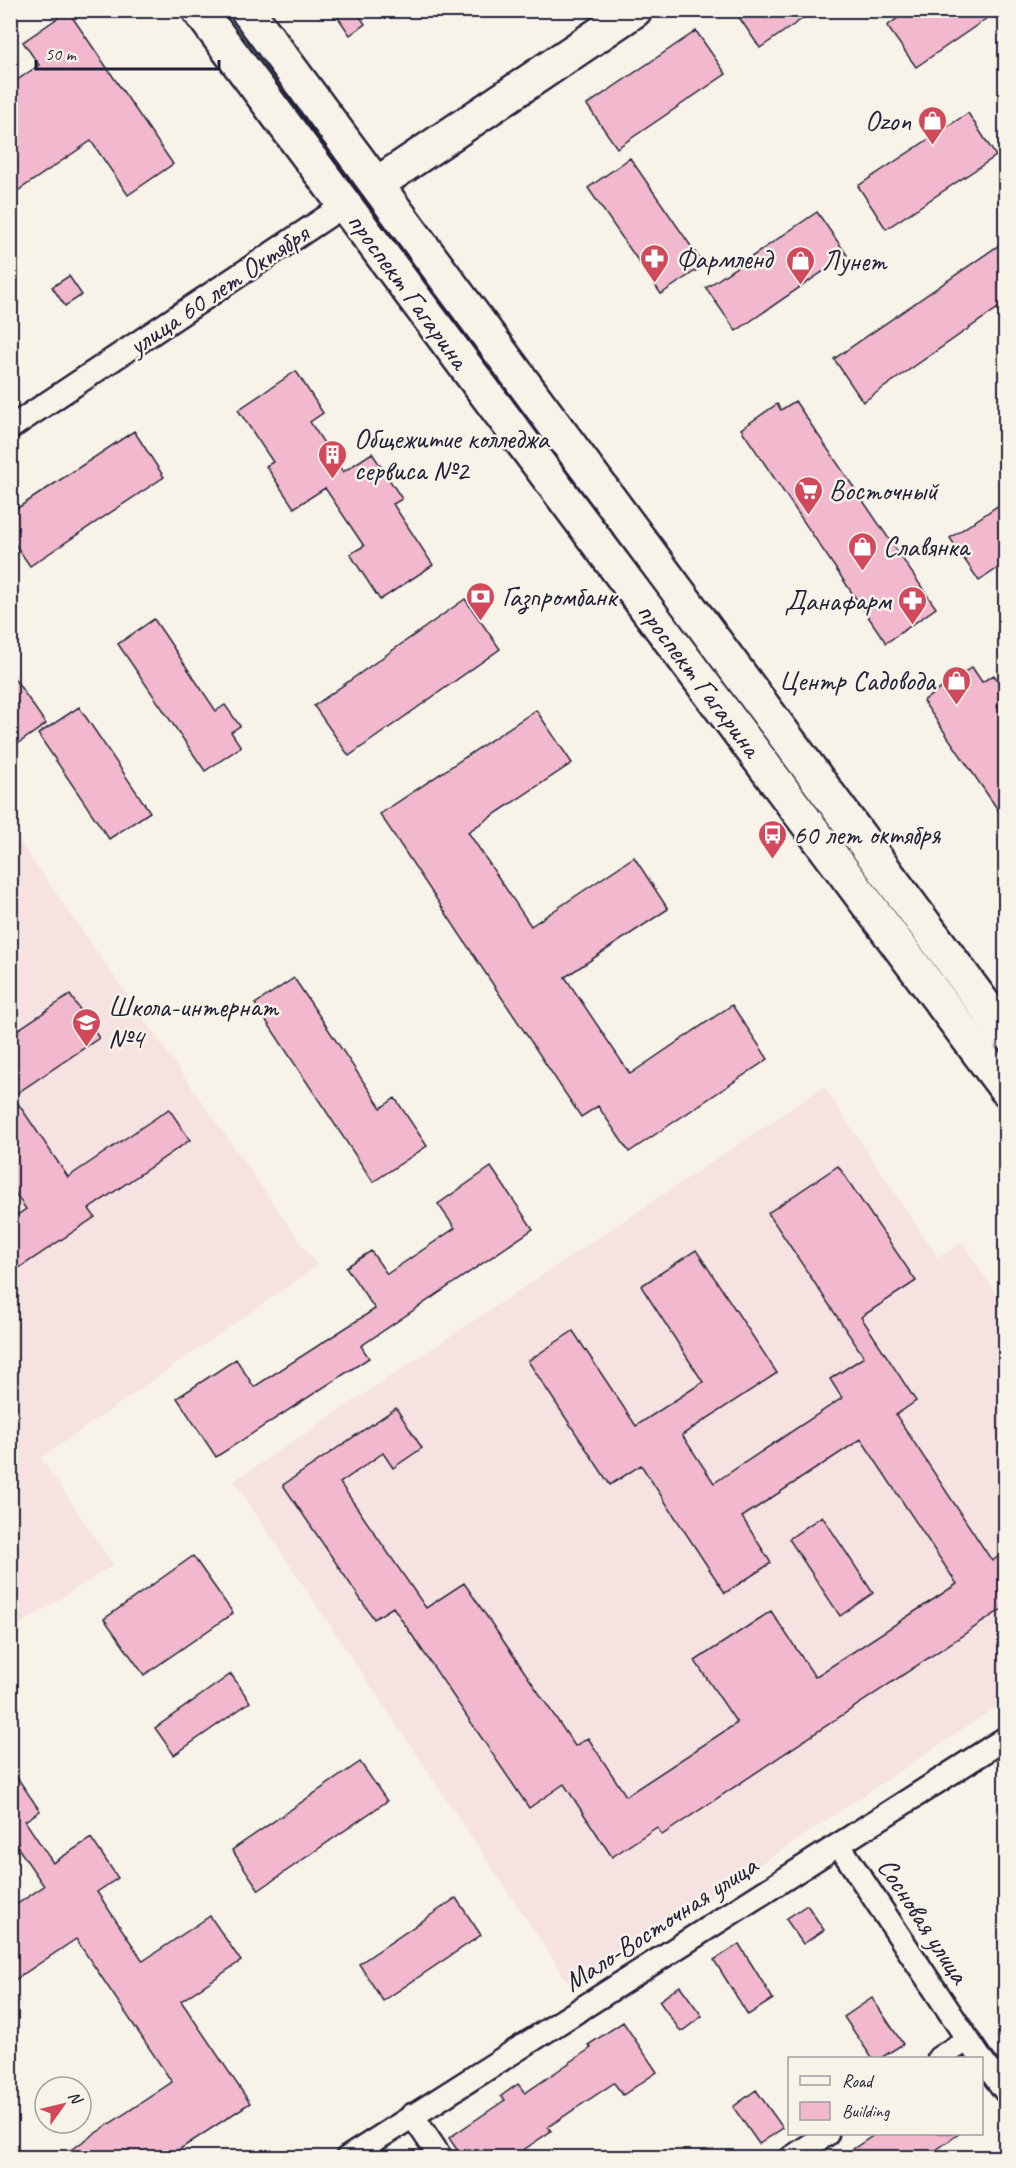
<svg xmlns="http://www.w3.org/2000/svg" width="1016" height="2168" font-family="Caveat,sans-serif">
  <style>
    .built { fill: #f6e2e0 }
    .building { fill: #f2b9ce; stroke: #22223b; stroke-width: 1.5 }
    .lines { fill: none; stroke-linecap: round; stroke-linejoin: round }
    .minor-casing { stroke: #22223b; stroke-width: 27 }
    .secondary-casing { stroke: #22223b; stroke-width: 38 }
    .primary-casing { stroke: #22223b; stroke-width: 38 }
    .minor { stroke: #f7f3e8; stroke-width: 22 }
    .secondary { stroke: #f7f3e8; stroke-width: 33 }
    .primary { stroke: #f7f3e8; stroke-width: 33 }
    .labels { text-anchor: middle; stroke-width: 5; stroke-linejoin: round; paint-order: stroke }
    .poi-label { font-size: 28px; fill: #22223b; stroke: #f7f3e8; text-anchor: start }
    .street-label { font-size: 28px; fill: #22223b; stroke: #f7f3e8 }
  </style>
  <rect width="100%" height="100%" fill="#f7f3e8"/>
  <filter id="ink" filterUnits="userSpaceOnUse"><feTurbulence type="fractalNoise" baseFrequency=".0167" numOctaves="2"/><feDisplacementMap in="SourceGraphic" scale="12" xChannelSelector="R" yChannelSelector="G"/><feConvolveMatrix kernelMatrix="1 2 1 2 8 2 1 2 1" color-interpolation-filters="sRGB"/></filter>
  <g filter="url(#ink)">
    <!-- built -->
    <path class="built" d="M 10,828 L 317,1266 L 41,1458 L 113,1565 L 11,1630 Z
      M 824,1087 L 938,1258 L 962,1242 L 1005,1308 L 1005,1701 L 573,1989 L 234,1481 Z"/>
    <!-- building -->
    <path class="building" d="M 333,10 L 356,10 L 365,24 L 350,35 Z
      M 734,10 L 815,10 L 760,48 Z
      M 909,10 L 999,10 L 916,67 L 887,26 Z
      M 68,11 L 173,164 L 128,195 L 91,141 L 10,196 L 10,85 L 39,65 L 23,42 Z
      M 696,31 L 726,74 L 617,148 L 587,105 Z
      M 968,113 L 996,156 L 886,229 L 858,186 Z
      M 630,158 L 704,265 L 661,294 L 588,188 Z
      M 817,212 L 847,255 L 736,331 L 706,288 Z
      M 1005,241 L 1005,303 L 863,402 L 834,359 Z
      M 69,276 L 82,295 L 65,306 L 52,287 Z
      M 296,371 L 323,413 L 310,422 L 343,472 L 372,453 L 402,499 L 393,504 L 433,565 L 380,600 L 350,554 L 364,546 L 325,488 L 294,508 L 266,466 L 273,462 L 238,410 Z
      M 795,401 L 936,608 L 886,643 L 741,429 L 777,404 L 781,410 Z
      M 134,431 L 164,477 L 30,566 L 10,537 L 10,513 Z
      M 1005,501 L 1005,563 L 979,581 L 950,538 Z
      M 465,599 L 500,649 L 349,756 L 314,706 Z
      M 154,619 L 216,711 L 225,705 L 240,726 L 231,732 L 241,747 L 205,771 L 118,644 Z
      M 972,667 L 982,682 L 994,675 L 1005,692 L 1005,700 L 997,706 L 1005,719 L 1005,820 L 923,701 Z
      M 10,672 L 46,724 L 10,749 Z
      M 79,707 L 150,812 L 109,839 L 38,734 Z
      M 536,710 L 572,763 L 468,832 L 531,926 L 634,857 L 668,909 L 565,977 L 630,1074 L 732,1005 L 768,1059 L 629,1152 L 598,1106 L 581,1117 L 380,814 Z
      M 294,978 L 381,1108 L 395,1098 L 427,1146 L 373,1182 L 255,1004 Z
      M 70,995 L 99,1038 L 13,1096 L 68,1177 L 169,1109 L 190,1140 L 89,1209 L 95,1217 L 10,1274 L 10,1220 L 26,1209 L 10,1186 L 10,1035 Z
      M 838,1166 L 916,1281 L 861,1317 L 916,1401 L 896,1415 L 992,1561 L 1005,1552 L 1005,1607 L 662,1835 L 657,1827 L 612,1857 L 564,1784 L 529,1808 L 393,1607 L 374,1619 L 283,1485 L 396,1408 L 422,1448 L 393,1468 L 383,1453 L 340,1483 L 426,1608 L 464,1583 L 575,1746 L 588,1738 L 626,1796 L 737,1723 L 695,1661 L 771,1611 L 815,1677 L 957,1584 L 861,1439 L 742,1517 L 771,1563 L 725,1593 L 641,1465 L 610,1485 L 528,1361 L 573,1331 L 636,1426 L 703,1382 L 641,1286 L 696,1250 L 777,1373 L 682,1435 L 714,1483 L 842,1398 L 830,1379 L 864,1357 L 768,1213 Z
      M 491,1167 L 533,1229 L 361,1346 L 369,1358 L 216,1457 L 177,1398 L 236,1359 L 254,1387 L 375,1309 L 346,1267 L 371,1251 L 387,1274 L 455,1228 L 438,1204 Z
      M 822,1516 L 873,1593 L 840,1616 L 789,1539 Z
      M 193,1556 L 233,1613 L 144,1675 L 104,1619 Z
      M 231,1674 L 250,1702 L 174,1755 L 155,1728 Z
      M 360,1762 L 387,1801 L 259,1890 L 232,1850 Z
      M 10,1767 L 40,1811 L 25,1821 L 53,1863 L 91,1838 L 118,1878 L 97,1892 L 143,1961 L 210,1916 L 241,1961 L 181,2001 L 250,2103 L 168,2157 L 60,2157 L 172,2082 L 76,1939 L 10,1983 L 10,1909 L 44,1886 L 10,1836 Z
      M 456,1898 L 481,1935 L 383,2001 L 359,1964 Z
      M 807,1905 L 824,1930 L 803,1944 L 786,1919 Z
      M 739,1944 L 773,1999 L 748,2015 L 714,1960 Z
      M 680,1986 L 702,2016 L 681,2032 L 659,2001 Z
      M 872,1998 L 903,2044 L 881,2058 L 872,2058 L 844,2017 Z
      M 623,2022 L 657,2072 L 623,2095 L 614,2083 L 548,2127 L 551,2131 L 513,2157 L 462,2157 L 449,2138 L 505,2100 L 501,2096 L 518,2084 L 525,2093 L 591,2048 L 588,2045 Z
      M 756,2090 L 783,2128 L 759,2144 L 733,2107 Z
      M 877,2133 L 960,2133 L 926,2157 L 841,2157 Z"/>
    <g class="lines">
      <defs>
        <path id="minor" d="M 10,428 L 346,204
          M 839,1845 L 980,2058
          M 939,2058 L 967,2040
          M 982,2060 L 1006,2092
          M 412,2115 L 441,2158
          M 347,2158 L 1006,1738
          M 791,2158 L 827,2134"/>
        <path id="secondary" d="M 377,184 L 635,10"/>
        <path id="primary" d="M 199,10 L 1006,1089
          M 247,10 L 1006,1034"/>
      </defs>
      <!-- minor casing -->
      <use href="#minor" class="minor-casing"/>
      <!-- secondary casing -->
      <use href="#secondary" class="secondary-casing"/>
      <!-- primary casing -->
      <use href="#primary" class="primary-casing"/>
      <!-- minor -->
      <use href="#minor" class="minor"/>
      <!-- secondary -->
      <use href="#secondary" class="secondary"/>
      <!-- primary -->
      <use href="#primary" class="primary"/>
    </g>
  </g>
  <!-- icons -->
  <defs>
    <symbol id="shop-pin" viewBox="-11 -11 22 30"><path d="M0 17L-7.5 6A9.5 9.5 0 1 1 7.5 6Z" fill="#d1495b" stroke="#f7f3e8"/><path d="M-5-2.5h2.3a2.7 3.5 0 0 1 5.4 0H5L5.5 6h-11ZM-1.5-2.5h3a1.5 2.3 0 0 0-3 0Z" fill="#fff"/></symbol>
    <symbol id="pharmacy-pin" viewBox="-11 -11 22 30"><path d="M0 17L-7.5 6A9.5 9.5 0 1 1 7.5 6Z" fill="#d1495b" stroke="#f7f3e8"/><path d="M-2-6h4v4h4v4h-4v4h-4v-4h-4v-4h4Z" fill="#fff"/></symbol>
    <symbol id="building-pin" viewBox="-11 -11 22 30"><path d="M0 17L-7.5 6A9.5 9.5 0 1 1 7.5 6Z" fill="#d1495b" stroke="#f7f3e8"/><path d="M-4-6H4V6H1V3H-1V6H-4ZM-2.5-4.3h1.7v1.8h-1.7ZM.8-4.3h1.7v1.8H.8ZM-2.5-1h1.7V.8h-1.7ZM.8-1h1.7V.8H.8Z" fill="#fff"/></symbol>
    <symbol id="supermarket-pin" viewBox="-11 -11 22 30"><path d="M0 17L-7.5 6A9.5 9.5 0 1 1 7.5 6Z" fill="#d1495b" stroke="#f7f3e8"/><path d="M-6-5.5h2.5l.6 2H6L4.5 2H-2.5L-4.4-4H-6ZM-1.5 3.2a1.3 1.3 0 1 0 .1 0ZM3 3.2a1.3 1.3 0 1 0 .1 0Z" fill="#fff"/></symbol>
    <symbol id="bank-pin" viewBox="-11 -11 22 30"><path d="M0 17L-7.5 6A9.5 9.5 0 1 1 7.5 6Z" fill="#d1495b" stroke="#f7f3e8"/><path d="M-6-4H6V4H-6ZM0-2.3a2.3 2.3 0 1 0 0 4.6a2.3 2.3 0 1 0 0-4.6Z" fill="#fff"/></symbol>
    <symbol id="bus-pin" viewBox="-11 -11 22 30"><path d="M0 17L-7.5 6A9.5 9.5 0 1 1 7.5 6Z" fill="#d1495b" stroke="#f7f3e8"/><path d="M-5-6H5V4H4V6H2V4H-2V6H-4V4H-5ZM-3.5-4V0h7V-4ZM-3.5 1.2v1.5H-2V1.2ZM2 1.2v1.5H3.5V1.2Z" fill="#fff"/></symbol>
    <symbol id="school-pin" viewBox="-11 -11 22 30"><path d="M0 17L-7.5 6A9.5 9.5 0 1 1 7.5 6Z" fill="#d1495b" stroke="#f7f3e8"/><path d="M0-5L7-2L0 1L-7-2ZM-4 1L0 2.5L4 1V4Q0 6-4 4Z" fill="#fff"/></symbol>
  </defs>
  <g fill-rule="evenodd">
    <use href="#shop-pin" x="916" y="104" width="33" height="45"/>
    <use href="#pharmacy-pin" x="638" y="242" width="33" height="45"/>
    <use href="#shop-pin" x="784" y="244" width="33" height="45"/>
    <use href="#building-pin" x="316" y="438" width="33" height="45"/>
    <use href="#supermarket-pin" x="792" y="474" width="33" height="45"/>
    <use href="#shop-pin" x="846" y="530" width="33" height="45"/>
    <use href="#bank-pin" x="464" y="580" width="33" height="45"/>
    <use href="#pharmacy-pin" x="896" y="584" width="33" height="45"/>
    <use href="#shop-pin" x="940" y="664" width="33" height="45"/>
    <use href="#bus-pin" x="756" y="818" width="33" height="45"/>
    <use href="#school-pin" x="70" y="1006" width="33" height="45"/>
  </g>
  <g class="labels">
    <!-- poi labels -->
    <g class="poi-label">
      <text x="911" y="130" text-anchor="end">Ozon</text>
      <text x="676" y="268">Фармленд</text>
      <text x="822" y="270">Лунет</text>
      <text x="354" y="448">Общежитие колледжа<tspan x="354" dy="32">сервиса №2</tspan></text>
      <text x="829" y="500">Восточный</text>
      <text x="883" y="556">Славянка</text>
      <text x="502" y="606">Газпромбанк</text>
      <text x="891" y="610" text-anchor="end">Данафарм</text>
      <text x="935" y="690" text-anchor="end">Центр Садовода</text>
      <text x="793" y="844">60 лет октября</text>
      <text x="108" y="1016">Школа-интернат<tspan x="108" dy="32">№4</tspan></text>
    </g>
    <!-- street labels -->
    <g class="street-label">
      <text transform="translate(218 289) rotate(-34)" y="10">улица 60 лет Октября</text>
      <text transform="translate(409 290) rotate(54)" y="10">проспект Гагарина</text>
      <text transform="translate(700 679) rotate(53)" y="10">проспект Гагарина</text>
      <text transform="translate(924 1920) rotate(57)" y="10">Сосновая улица</text>
      <text transform="translate(660 1923) rotate(-33)" y="10">Мало-Восточная улица</text>
    </g>
  </g>
  <!-- margin -->
  <rect width="1016" height="2168" fill="none" stroke="#f7f3e8" stroke-width="36"/>
  <rect x="18" y="18" width="980" height="2132" fill="none" stroke="#22223b" stroke-width="2" filter="url(#ink)"/>
  <!-- legend -->
  <rect x="788" y="2057" width="195" height="78" fill="#f7f3e8" stroke="#a29fa3" stroke-width="1.5"/>
  <rect x="800" y="2076" width="30" height="9" fill="#f7f3e8" stroke="#a29fa3" stroke-width="1.5"/>
  <text x="842" y="2087" font-size="18" fill="#22223b">Road</text>
  <rect x="800" y="2102" width="30" height="18" fill="#f2b9ce" stroke="#a29fa3" stroke-width="1.5"/>
  <text x="842" y="2117" font-size="18" fill="#22223b">Building</text>
  <!-- north arrow -->
  <g transform="translate(63 2105) rotate(56)"><circle r="28" fill="#f7f3e8" stroke="#a29fa3" stroke-width="1.5"/>
  <path d="M0-4.5L10 22L0 15L-10 22Z" fill="#d1495b"/>
  <text y="-9" font-size="16" font-weight="bold" text-anchor="middle" fill="#22223b">N</text>
  </g>
  <!-- scale -->
  <path d="M36 60v9h183v-9" fill="none" stroke="#22223b" stroke-width="3"/>
  <text x="45" y="60" font-size="18" fill="#22223b" stroke="#f7f3e8" stroke-width="4.5" paint-order="stroke">50 m</text>
</svg>
